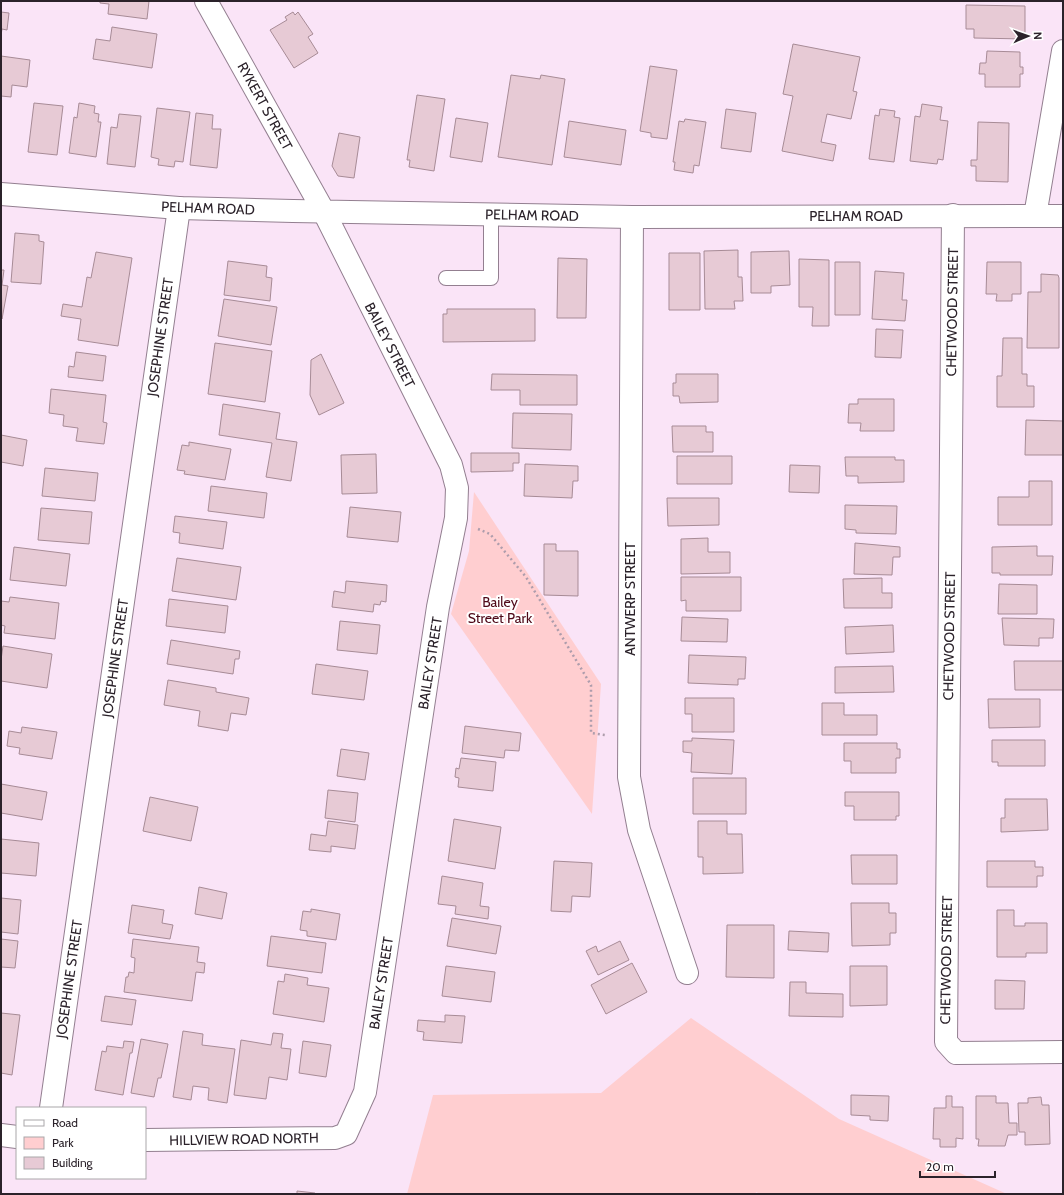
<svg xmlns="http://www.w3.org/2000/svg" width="1064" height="1195" font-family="Cabin,sans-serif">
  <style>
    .green { fill: #ffced0 }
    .building { fill: #e7cad5; stroke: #a78b96 }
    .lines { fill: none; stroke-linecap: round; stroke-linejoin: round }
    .lane-casing { stroke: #937f90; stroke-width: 16 }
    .street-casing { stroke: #937f90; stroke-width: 24 }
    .secondary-casing { stroke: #937f90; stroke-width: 24 }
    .path { stroke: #ae9dac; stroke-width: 2.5; stroke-dasharray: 2 3; stroke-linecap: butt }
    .lane { stroke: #fff; stroke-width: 14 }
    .street { stroke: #fff; stroke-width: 22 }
    .secondary { stroke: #fff; stroke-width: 22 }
    .labels { text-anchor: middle; stroke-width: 4; stroke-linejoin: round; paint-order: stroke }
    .street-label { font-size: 14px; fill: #2b222a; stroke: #fff }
    .park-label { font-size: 14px; fill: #4f0a19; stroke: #fff }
  </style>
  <rect width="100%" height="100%" fill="#fae4f7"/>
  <!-- green -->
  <path class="green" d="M 474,492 L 601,684 L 592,814 L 451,614 L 469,551 Z
    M 691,1018 L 839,1119 L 1007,1194 L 758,1194 L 757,1192 L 754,1194 L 407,1194 L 433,1095 L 601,1093 Z"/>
  <!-- building -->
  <path class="building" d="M 100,1 L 149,1 L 147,19 L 108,14 L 109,4 L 100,3 Z
    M 966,5 L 1025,6 L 1025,39 L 974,38 L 974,29 L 966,29 Z
    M 1,12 L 9,13 L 7,30 L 2,29 L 1,35 Z
    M 293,12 L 295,15 L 298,12 L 313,34 L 308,37 L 318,53 L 294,68 L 270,30 L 287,20 L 285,17 Z
    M 112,27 L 157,34 L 152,68 L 93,59 L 96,39 L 110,41 Z
    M 793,44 L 860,57 L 853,91 L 857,92 L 851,119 L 827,114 L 821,142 L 836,145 L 833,161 L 782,151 L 793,96 L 783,94 Z
    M 987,51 L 1020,52 L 1020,67 L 1023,67 L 1023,74 L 1020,74 L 1020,87 L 985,87 L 985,74 L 979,74 L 980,63 L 986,63 Z
    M 1,56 L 30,60 L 27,87 L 12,85 L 11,97 L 1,96 Z
    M 650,66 L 677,70 L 667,139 L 651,137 L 651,133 L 640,131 Z
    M 511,75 L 540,79 L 541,75 L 565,79 L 552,165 L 498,157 Z
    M 417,95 L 445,99 L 434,171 L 409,167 L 410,160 L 407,160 Z
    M 34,103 L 63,106 L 57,155 L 28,152 Z
    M 79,103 L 95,106 L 94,113 L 99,114 L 98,122 L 101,122 L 96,157 L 69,153 L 74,117 L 77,118 Z
    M 922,104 L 942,107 L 940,120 L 948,121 L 943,160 L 938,159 L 937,164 L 910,161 L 915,116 L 920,117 Z
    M 157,108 L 190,112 L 183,162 L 175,161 L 174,167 L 158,165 L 159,159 L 151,157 Z
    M 726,109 L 756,113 L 751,152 L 721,148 Z
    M 880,109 L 895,111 L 894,117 L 900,118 L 894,162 L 869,159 L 875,115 L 879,116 Z
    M 196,113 L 213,115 L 212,129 L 221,129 L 217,168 L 190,165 Z
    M 119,114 L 141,116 L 135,167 L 107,164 L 111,127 L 117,128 Z
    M 456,118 L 488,123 L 482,162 L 450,157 Z
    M 685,119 L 706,122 L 699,166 L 694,165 L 693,173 L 674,170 L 675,162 L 673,162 L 679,121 L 684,122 Z
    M 569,121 L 626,130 L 621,165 L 564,157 Z
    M 978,122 L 1009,123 L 1008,182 L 976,181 L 976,166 L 971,166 L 971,160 L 977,160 Z
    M 339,133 L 360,137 L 354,178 L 338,176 L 332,166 Z
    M 15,233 L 39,235 L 39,241 L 44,242 L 41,284 L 11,282 Z
    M 738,250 L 738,277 L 742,277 L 743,301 L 734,301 L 735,309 L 705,309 L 704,251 Z
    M 789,251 L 790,285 L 771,286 L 771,293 L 751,293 L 751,252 Z
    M 96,252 L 132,258 L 118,346 L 78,340 L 81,319 L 61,316 L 63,304 L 82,307 L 87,277 L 91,278 Z
    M 669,253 L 700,253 L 700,310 L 669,310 Z
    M 558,258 L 587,259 L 586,318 L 557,318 Z
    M 799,259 L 829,260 L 829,326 L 812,326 L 813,307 L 799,307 Z
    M 228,261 L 267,266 L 266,277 L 272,278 L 270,301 L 224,295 Z
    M 835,262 L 860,262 L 860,315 L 835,315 Z
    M 987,262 L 1021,262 L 1021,294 L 1012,294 L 1012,301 L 996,301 L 997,294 L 986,294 Z
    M 1,270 L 4,270 L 2,285 L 8,286 L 2,319 Z
    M 875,271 L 904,273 L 902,300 L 907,300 L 905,321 L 872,319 Z
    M 1041,274 L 1058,275 L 1059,278 L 1059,348 L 1027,348 L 1028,292 L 1041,292 Z
    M 224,299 L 277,307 L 271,345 L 218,336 Z
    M 447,309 L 535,309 L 535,341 L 443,342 L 443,314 L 447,314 Z
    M 876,329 L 903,330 L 901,358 L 875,357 Z
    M 1003,338 L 1022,338 L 1022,374 L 1027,374 L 1027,386 L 1034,386 L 1034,407 L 997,407 L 997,376 L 1002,376 Z
    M 215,343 L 272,351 L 265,402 L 208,394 Z
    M 76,352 L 106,356 L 103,381 L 68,377 L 69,366 L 74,367 Z
    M 321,354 L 344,403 L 319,415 L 310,395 L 311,360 Z
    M 492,374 L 577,375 L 577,405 L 520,405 L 520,390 L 491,390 Z
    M 676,374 L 718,374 L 718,402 L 680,403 L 679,396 L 673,396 L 673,383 L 676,383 Z
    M 51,389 L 106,395 L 103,422 L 107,423 L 104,444 L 76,441 L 78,428 L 63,426 L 64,415 L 49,413 Z
    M 858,399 L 894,399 L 894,431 L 860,431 L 861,423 L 848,423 L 849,404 L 858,404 Z
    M 223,404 L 280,413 L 276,439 L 297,442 L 291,481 L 266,477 L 272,443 L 219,435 Z
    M 513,413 L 572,414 L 571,450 L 512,448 Z
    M 1026,420 L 1063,421 L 1063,455 L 1025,455 Z
    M 672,426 L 706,426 L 706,432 L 713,432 L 713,452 L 673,452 Z
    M 1,435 L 27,440 L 23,466 L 1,462 Z
    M 189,442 L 231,449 L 225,480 L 184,474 L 185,471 L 177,470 L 182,445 L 189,446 Z
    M 471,453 L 519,453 L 519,463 L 513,463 L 513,471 L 471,472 Z
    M 376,454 L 377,493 L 342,494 L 341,455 Z
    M 677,456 L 732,456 L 732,484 L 677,484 Z
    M 845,457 L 895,457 L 895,460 L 904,460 L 904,482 L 858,483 L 858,476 L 846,476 Z
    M 525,464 L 578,466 L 578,481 L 573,481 L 572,498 L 524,496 Z
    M 790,465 L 820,466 L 819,493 L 789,492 Z
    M 45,468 L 98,473 L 95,501 L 42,496 Z
    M 1029,481 L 1052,481 L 1052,525 L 998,525 L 998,497 L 1029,497 Z
    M 211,486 L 267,493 L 264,518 L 208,511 Z
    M 667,498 L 719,498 L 719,525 L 668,526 Z
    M 845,505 L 897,506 L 896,534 L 856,533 L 856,530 L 845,529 Z
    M 350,507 L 401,512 L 398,542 L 347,537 Z
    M 41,508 L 92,512 L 89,544 L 38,540 Z
    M 175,516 L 227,522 L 223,549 L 179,543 L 180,533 L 173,532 Z
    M 708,538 L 708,552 L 730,552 L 730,573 L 681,574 L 681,539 Z
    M 855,543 L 900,547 L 900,557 L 893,557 L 892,575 L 854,574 Z
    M 544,544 L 556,544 L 556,551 L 578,551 L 578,596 L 544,595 Z
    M 1037,546 L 1037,556 L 1053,556 L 1052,575 L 1000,575 L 1000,573 L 992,573 L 992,547 Z
    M 14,547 L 70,554 L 66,586 L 10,580 Z
    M 177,558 L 241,567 L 236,600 L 172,591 Z
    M 681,577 L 741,577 L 741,611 L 686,611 L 686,600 L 681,601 Z
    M 882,578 L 882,593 L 892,593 L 892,608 L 844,608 L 843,579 Z
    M 346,581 L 387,585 L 386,602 L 381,601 L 380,605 L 374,604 L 373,612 L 332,607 L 334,591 L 345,593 Z
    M 999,584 L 1037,585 L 1037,614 L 998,614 Z
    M 10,597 L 59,603 L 55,639 L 4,633 L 5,626 L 1,625 L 1,601 L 9,602 Z
    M 169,599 L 228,606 L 225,633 L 166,626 Z
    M 682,617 L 728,619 L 727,642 L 681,641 Z
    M 1002,618 L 1054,619 L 1053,638 L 1039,638 L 1039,646 L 1004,645 Z
    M 340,621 L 380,625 L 377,654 L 337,650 Z
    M 893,625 L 894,652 L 846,654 L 845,627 Z
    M 171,640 L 240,651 L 239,659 L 235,659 L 233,674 L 167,664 Z
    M 3,646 L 52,654 L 47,688 L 1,681 L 1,660 Z
    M 689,655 L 746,657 L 745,679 L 738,679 L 738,685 L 688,683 Z
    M 1014,661 L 1063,661 L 1063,690 L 1015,690 Z
    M 316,664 L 368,671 L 364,700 L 312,694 Z
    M 893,666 L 894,692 L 835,693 L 835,667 Z
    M 168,680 L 216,688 L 216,692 L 249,698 L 246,715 L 231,713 L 228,731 L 198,726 L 200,711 L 164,705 Z
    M 685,698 L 734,698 L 734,732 L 692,732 L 692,714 L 685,714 Z
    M 988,699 L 1040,699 L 1040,727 L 989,728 Z
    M 822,703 L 844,703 L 844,715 L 877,715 L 877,735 L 822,735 Z
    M 465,726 L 521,733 L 519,751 L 505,750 L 504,758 L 462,753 Z
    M 22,727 L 57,732 L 52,759 L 19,754 L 20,748 L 7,746 L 9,731 L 21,733 Z
    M 692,738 L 734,740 L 732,774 L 691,772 L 692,753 L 683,752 L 683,741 L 692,741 Z
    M 992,740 L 1045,740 L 1045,766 L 998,766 L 998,762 L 992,762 Z
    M 844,743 L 897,743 L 897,749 L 900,749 L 900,758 L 896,758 L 896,773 L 851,773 L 851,761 L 844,761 Z
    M 341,749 L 369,753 L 365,780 L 337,776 Z
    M 461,758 L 496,762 L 493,791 L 458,787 L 459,778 L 455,777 L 456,768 L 459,769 Z
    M 693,778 L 746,778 L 746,814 L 693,814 Z
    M 1,784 L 47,792 L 42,820 L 1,813 Z
    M 328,790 L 358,793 L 355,822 L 325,818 Z
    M 845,792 L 899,792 L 899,816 L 896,816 L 896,820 L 854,820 L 854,806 L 845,806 Z
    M 150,797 L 198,807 L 191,841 L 143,831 Z
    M 1005,799 L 1047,799 L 1048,830 L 1001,832 L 1001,818 L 1005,818 Z
    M 454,819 L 501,827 L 495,869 L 448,861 Z
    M 328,821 L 358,825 L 355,849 L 331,846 L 331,852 L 309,850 L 311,834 L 326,836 Z
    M 698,821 L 727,821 L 727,834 L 742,834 L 743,873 L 703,874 L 703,857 L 698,857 Z
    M 1,839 L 39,843 L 36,876 L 1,873 Z
    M 851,855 L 897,855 L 897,884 L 852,884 Z
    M 554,861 L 592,863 L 590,897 L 572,896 L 571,912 L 551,911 Z
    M 987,861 L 1035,861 L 1035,867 L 1043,867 L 1043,876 L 1037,876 L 1037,887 L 987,887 Z
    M 442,876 L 483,883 L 480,906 L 489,907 L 488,919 L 455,914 L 456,906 L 438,904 Z
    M 199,887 L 227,893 L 222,919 L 195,914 Z
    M 1,898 L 21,900 L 18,934 L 1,932 Z
    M 851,903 L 889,903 L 889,913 L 896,913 L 896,933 L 890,933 L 890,945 L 852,946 Z
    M 132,905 L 164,910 L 162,923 L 173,925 L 170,939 L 128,933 Z
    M 311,909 L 340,914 L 336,940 L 307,936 L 307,931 L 300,930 L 303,911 L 311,912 Z
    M 997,910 L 1014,910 L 1014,926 L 1025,926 L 1025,923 L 1047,923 L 1047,953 L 1026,953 L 1026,957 L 997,957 Z
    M 452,918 L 501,926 L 496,954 L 447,946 Z
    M 727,925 L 774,925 L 774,978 L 726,977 Z
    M 789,931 L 829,933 L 828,952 L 788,950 Z
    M 271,936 L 326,943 L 322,973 L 267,966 Z
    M 1,939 L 18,941 L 15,968 L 1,967 Z
    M 133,939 L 199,947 L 197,962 L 205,963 L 204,973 L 196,972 L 192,1001 L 124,992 L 126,977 L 128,977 L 129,972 L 134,973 L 135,958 L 131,957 Z
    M 620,941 L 629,960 L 598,975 L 586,951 L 596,946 L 598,952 Z
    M 632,963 L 647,992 L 606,1014 L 591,985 Z
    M 446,966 L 495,972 L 491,1002 L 442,996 Z
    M 850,966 L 887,966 L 887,1005 L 850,1006 Z
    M 285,974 L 308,978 L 307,985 L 329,988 L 324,1022 L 273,1014 L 278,981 L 284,982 Z
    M 995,980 L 1025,981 L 1024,1009 L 995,1009 Z
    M 790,982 L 806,982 L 806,993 L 843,994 L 843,1017 L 789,1016 Z
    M 105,996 L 136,1000 L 132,1025 L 101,1021 Z
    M 1,1013 L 20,1015 L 12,1075 L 1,1073 Z
    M 445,1015 L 465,1016 L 462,1043 L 423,1040 L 424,1032 L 417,1031 L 418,1020 L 445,1022 Z
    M 183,1031 L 203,1034 L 202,1045 L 235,1049 L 227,1103 L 208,1100 L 209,1088 L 193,1086 L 191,1100 L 173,1097 Z
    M 273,1033 L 283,1034 L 281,1048 L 291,1049 L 287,1080 L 269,1077 L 266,1099 L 234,1095 L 241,1040 L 271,1045 Z
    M 141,1039 L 168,1044 L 161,1078 L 158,1078 L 154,1097 L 131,1093 Z
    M 124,1041 L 134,1042 L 132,1053 L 130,1053 L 123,1095 L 95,1090 L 102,1051 L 106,1052 L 107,1046 L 123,1048 Z
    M 303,1041 L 331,1045 L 326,1077 L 299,1073 Z
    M 851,1095 L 889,1096 L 888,1121 L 870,1120 L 870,1116 L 851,1115 Z
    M 946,1096 L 952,1096 L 952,1107 L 963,1107 L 963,1139 L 956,1138 L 956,1147 L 940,1147 L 940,1139 L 933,1139 L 934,1108 L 946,1108 Z
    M 976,1096 L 996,1096 L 996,1103 L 1008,1103 L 1009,1123 L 1017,1123 L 1017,1135 L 1008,1135 L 1005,1146 L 978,1146 L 979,1139 L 976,1139 Z
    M 1041,1097 L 1042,1105 L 1049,1105 L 1050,1144 L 1025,1145 L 1025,1132 L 1019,1132 L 1018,1103 L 1028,1103 L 1028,1098 Z
    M 297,1191 L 315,1193 L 315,1194 L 297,1194 Z"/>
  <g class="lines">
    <defs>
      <path id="lane" d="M 446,278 L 491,278 L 491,215"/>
      <path id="street" d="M 953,215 L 946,1042 L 956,1053 L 1063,1052
        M 1035,216 L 1063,51
        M 632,217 L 629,777 L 639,830 L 687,973
        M 51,1108 L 179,208
        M 1,1135 L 17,1137
        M 145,1140 L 335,1138 L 346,1134 L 365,1092 L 438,607 L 456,518 L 457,488 L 451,465 L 324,212"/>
      <path id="secondary" d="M 206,1 L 324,212
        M 1,194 L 179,208 L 293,211 L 632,217 L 1063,216"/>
    </defs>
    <!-- lane casing -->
    <use href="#lane" class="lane-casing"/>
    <!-- street casing -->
    <use href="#street" class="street-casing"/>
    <!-- secondary casing -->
    <use href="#secondary" class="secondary-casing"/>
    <!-- path -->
    <path class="path" d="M 478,529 L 490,534 L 526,577 L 591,685 L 591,733 L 605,735"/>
    <!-- lane -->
    <use href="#lane" class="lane"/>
    <!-- street -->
    <use href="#street" class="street"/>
    <!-- secondary -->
    <use href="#secondary" class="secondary"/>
  </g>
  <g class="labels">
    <!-- street labels -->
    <g class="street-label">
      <text transform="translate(265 106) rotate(61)" y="5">RYKERT STREET</text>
      <text transform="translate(208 208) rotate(2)" y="5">PELHAM ROAD</text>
      <text transform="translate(532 215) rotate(1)" y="5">PELHAM ROAD</text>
      <text x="856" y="221">PELHAM ROAD</text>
      <text transform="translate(952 312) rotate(-89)" y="5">CHETWOOD STREET</text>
      <text transform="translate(160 337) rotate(-82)" y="5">JOSEPHINE STREET</text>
      <text transform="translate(390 345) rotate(63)" y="5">BAILEY STREET</text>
      <text transform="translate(630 599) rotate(-90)" y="5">ANTWERP STREET</text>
      <text transform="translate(949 636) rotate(-89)" y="5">CHETWOOD STREET</text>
      <text transform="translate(115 658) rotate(-82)" y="5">JOSEPHINE STREET</text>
      <text transform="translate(430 663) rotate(-81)" y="5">BAILEY STREET</text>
      <text transform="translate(946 960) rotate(-89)" y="5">CHETWOOD STREET</text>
      <text transform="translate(69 979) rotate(-82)" y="5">JOSEPHINE STREET</text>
      <text transform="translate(381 983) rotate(-81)" y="5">BAILEY STREET</text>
      <text transform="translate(244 1139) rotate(-1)" y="5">HILLVIEW ROAD NORTH</text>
    </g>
    <!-- park labels -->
    <g class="park-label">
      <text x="500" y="607">Bailey<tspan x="500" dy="16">Street Park</tspan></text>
    </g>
  </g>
  <!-- border -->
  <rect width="1064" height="1195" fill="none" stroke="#2b222a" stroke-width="4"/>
  <!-- legend -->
  <rect x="16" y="1107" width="130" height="72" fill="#ffffff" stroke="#aaa7aa"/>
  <rect x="24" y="1120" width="20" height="6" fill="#ffffff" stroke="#aaa7aa"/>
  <text x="52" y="1127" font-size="12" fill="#2b222a">Road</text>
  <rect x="24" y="1137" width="20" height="12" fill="#ffced0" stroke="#aaa7aa"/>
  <text x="52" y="1147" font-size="12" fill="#2b222a">Park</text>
  <rect x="24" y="1157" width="20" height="12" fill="#e7cad5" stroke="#aaa7aa"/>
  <text x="52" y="1167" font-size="12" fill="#2b222a">Building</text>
  <!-- north arrow -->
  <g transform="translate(1028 36) rotate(88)" stroke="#ffffff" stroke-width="3" paint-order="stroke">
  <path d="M0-3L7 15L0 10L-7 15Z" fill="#2b222a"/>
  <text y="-6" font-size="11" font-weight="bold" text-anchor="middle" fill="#2b222a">N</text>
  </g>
  <!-- scale -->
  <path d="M920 1171v6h75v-6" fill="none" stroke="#2b222a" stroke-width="2"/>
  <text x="926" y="1171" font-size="12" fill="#2b222a" stroke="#ffffff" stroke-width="3" paint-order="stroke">20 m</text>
</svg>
